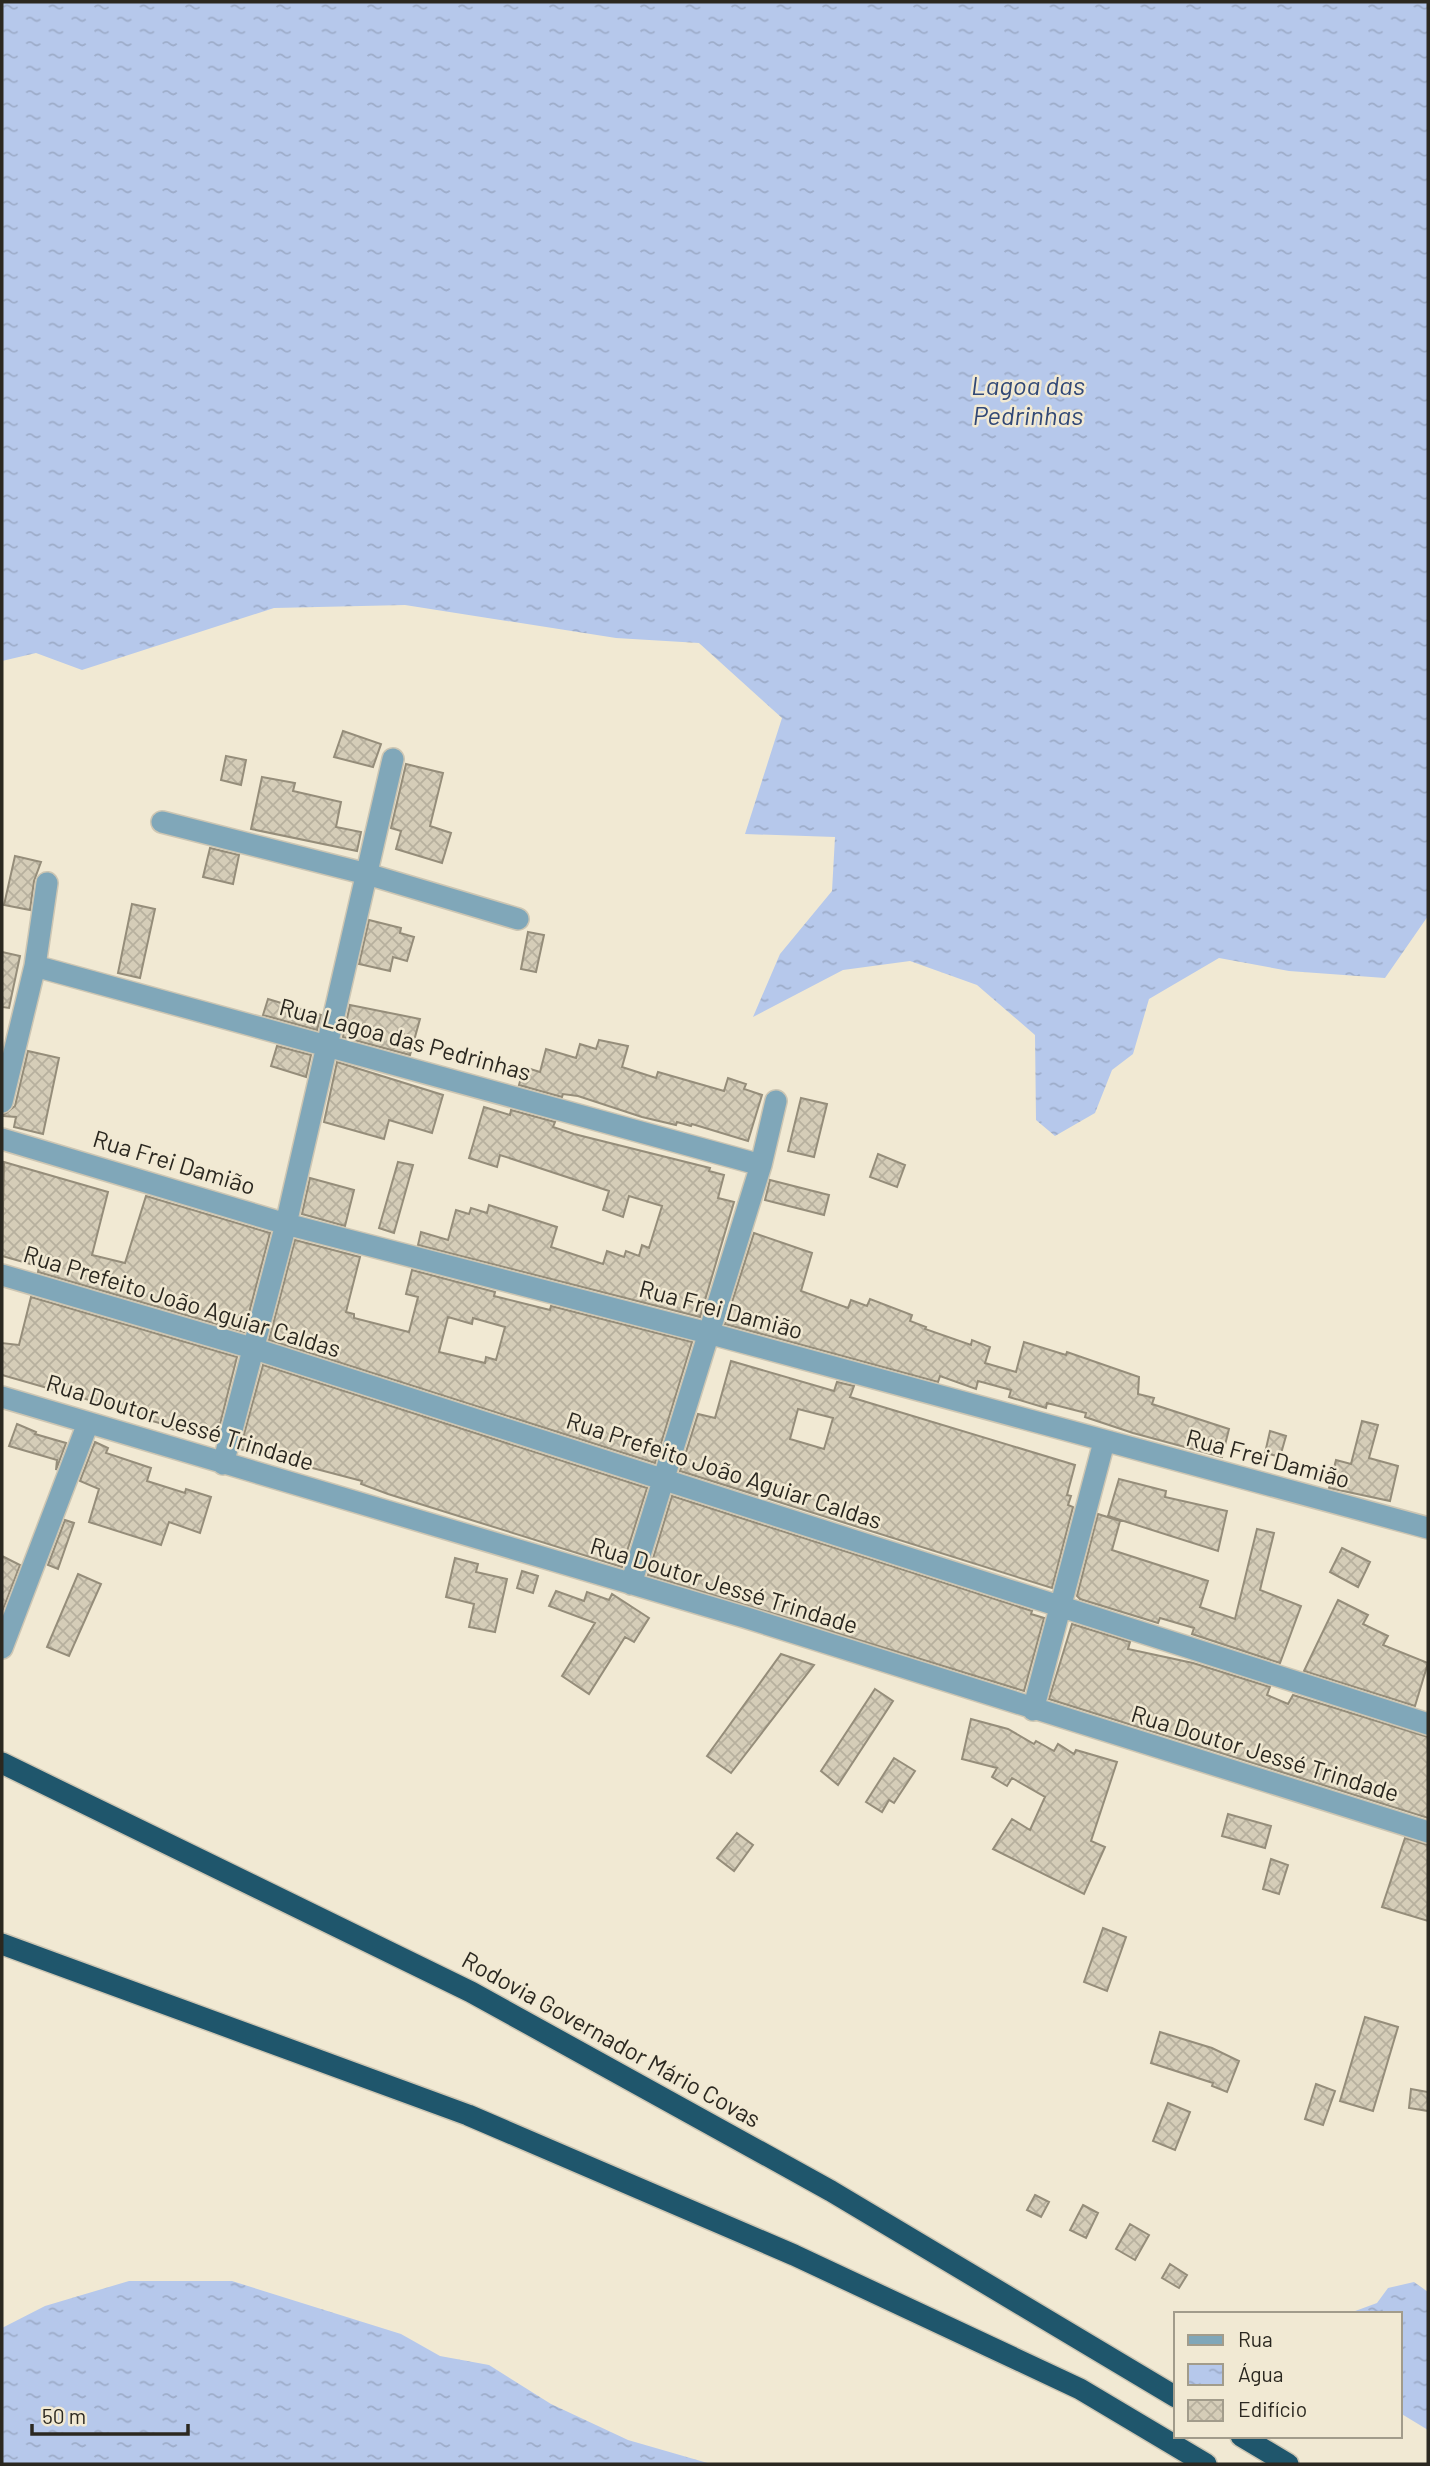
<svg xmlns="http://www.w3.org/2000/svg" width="1430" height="2466" font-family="Barlow,sans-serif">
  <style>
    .water { fill: url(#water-ripples) }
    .building { fill: url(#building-cross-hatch); stroke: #958d7a; stroke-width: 2; fill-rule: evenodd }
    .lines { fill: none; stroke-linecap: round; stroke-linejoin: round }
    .street-casing { stroke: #cdc6b3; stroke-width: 24 }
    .highway-casing { stroke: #cdc6b3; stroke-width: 24 }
    .street { stroke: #80a7b9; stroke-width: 21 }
    .highway { stroke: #1f566c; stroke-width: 21 }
    .labels { text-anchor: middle; stroke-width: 5; stroke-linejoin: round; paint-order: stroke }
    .street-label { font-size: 24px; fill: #2b2820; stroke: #f1e9d3 }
    .water-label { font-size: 26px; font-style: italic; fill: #314876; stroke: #f1e9d3 }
  </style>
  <defs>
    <pattern id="water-ripples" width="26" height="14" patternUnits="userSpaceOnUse" patternTransform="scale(1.75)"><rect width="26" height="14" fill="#b6c8eb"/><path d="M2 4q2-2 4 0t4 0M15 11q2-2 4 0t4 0" fill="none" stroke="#9dacc9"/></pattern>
    <pattern id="building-cross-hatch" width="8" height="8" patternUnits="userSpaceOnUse" patternTransform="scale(1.75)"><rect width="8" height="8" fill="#d5cdb8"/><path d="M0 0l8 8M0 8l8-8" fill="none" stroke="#b7b09e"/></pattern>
  </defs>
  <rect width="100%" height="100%" fill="#f1e9d3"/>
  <!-- water -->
  <path class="water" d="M 2,2 L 1428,2 L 1428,916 L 1385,978 L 1289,971 L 1219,958 L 1149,999 L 1133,1054 L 1112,1070 L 1095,1113 L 1055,1136 L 1036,1120 L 1035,1035 L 977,985 L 910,961 L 843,970 L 753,1017 L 780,954 L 832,891 L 835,837 L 745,834 L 782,718 L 699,643 L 616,638 L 405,605 L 274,608 L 82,670 L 36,653 L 2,661 Z
    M 129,2281 L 232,2281 L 401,2334 L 440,2356 L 489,2365 L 551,2404 L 628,2440 L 711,2464 L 2,2464 L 2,2328 L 45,2306 Z
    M 1414,2282 L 1428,2292 L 1428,2430 L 1400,2413 L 1400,2314 L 1347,2314 L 1377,2303 L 1388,2288 Z"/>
  <!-- building -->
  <path class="building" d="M 343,731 L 381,744 L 373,767 L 334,757 Z
    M 226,756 L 246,760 L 241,785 L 221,780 Z
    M 406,764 L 443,773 L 430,826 L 451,833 L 442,863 L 396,849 L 401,831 L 391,828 Z
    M 262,777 L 295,783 L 293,791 L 341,802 L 336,827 L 361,832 L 357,851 L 251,829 Z
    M 210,848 L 239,855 L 233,884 L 203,877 Z
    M 15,856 L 41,862 L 34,881 L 30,910 L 4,905 Z
    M 132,904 L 155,909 L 140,978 L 118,973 Z
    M 369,920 L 401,928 L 400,933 L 414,937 L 407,961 L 393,957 L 390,971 L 359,964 Z
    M 528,932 L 544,935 L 536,972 L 521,969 Z
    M 2,952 L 20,956 L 9,1008 L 2,1007 Z
    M 268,999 L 321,1015 L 317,1030 L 263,1015 Z
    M 350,1005 L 420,1019 L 410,1055 L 343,1037 Z
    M 599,1040 L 628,1046 L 622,1067 L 656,1078 L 658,1072 L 724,1091 L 728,1078 L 746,1084 L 744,1089 L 762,1095 L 748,1141 L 692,1124 L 691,1126 L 677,1122 L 676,1125 L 642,1117 L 578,1096 L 563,1094 L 562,1097 L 519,1085 L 524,1067 L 540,1072 L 546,1049 L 576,1058 L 580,1044 L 596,1049 Z
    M 277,1046 L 311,1055 L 306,1077 L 271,1066 Z
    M 28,1051 L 59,1058 L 43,1134 L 14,1127 L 16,1117 L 2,1116 L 15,1106 Z
    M 337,1062 L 443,1095 L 432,1133 L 389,1120 L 384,1139 L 324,1122 Z
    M 801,1098 L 827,1104 L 814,1157 L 788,1151 Z
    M 484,1107 L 510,1115 L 511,1110 L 555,1122 L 553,1127 L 574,1134 L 710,1168 L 709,1171 L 724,1175 L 718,1198 L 734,1202 L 700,1317 L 418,1245 L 421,1232 L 448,1240 L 456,1210 L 469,1214 L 471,1208 L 487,1213 L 489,1205 L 557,1227 L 551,1247 L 603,1264 L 607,1251 L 624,1257 L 626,1251 L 639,1256 L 642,1245 L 649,1248 L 662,1206 L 629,1196 L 623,1217 L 603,1210 L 609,1191 L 500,1155 L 497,1167 L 469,1158 Z
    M 878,1154 L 905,1165 L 897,1187 L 870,1177 Z
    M 4,1162 L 108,1192 L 92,1255 L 125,1263 L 146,1196 L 270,1233 L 244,1332 L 38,1272 L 39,1267 L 34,1265 L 2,1256 Z
    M 398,1162 L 413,1165 L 394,1233 L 379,1228 Z
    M 310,1178 L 354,1190 L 345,1226 L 302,1214 Z
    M 770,1180 L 829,1195 L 824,1215 L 765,1200 Z
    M 754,1233 L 812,1253 L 801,1291 L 848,1308 L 851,1300 L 867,1306 L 870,1299 L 912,1315 L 910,1321 L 926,1327 L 925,1329 L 971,1345 L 972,1340 L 990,1347 L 985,1363 L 1016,1372 L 1024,1342 L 1066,1355 L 1067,1352 L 1139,1377 L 1138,1394 L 1154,1398 L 1152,1404 L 1229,1429 L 1222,1457 L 1133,1433 L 1085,1417 L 1086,1413 L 1047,1403 L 1046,1408 L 1009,1397 L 1011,1390 L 978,1381 L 976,1389 L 940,1376 L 938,1382 L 725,1324 Z
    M 295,1240 L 360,1257 L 346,1312 L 354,1314 L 354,1318 L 397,1329 L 409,1332 L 418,1297 L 406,1294 L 412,1270 L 495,1292 L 494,1296 L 550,1310 L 551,1306 L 692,1342 L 655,1463 L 269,1340 ZM 448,1317 L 472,1324 L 473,1318 L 505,1327 L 496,1360 L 486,1357 L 485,1363 L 439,1352 Z
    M 31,1297 L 237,1357 L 216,1440 L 163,1427 L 163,1424 L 131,1415 L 131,1412 L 2,1375 L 2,1343 L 19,1345 Z
    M 731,1361 L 834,1391 L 837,1382 L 854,1386 L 850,1397 L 1075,1465 L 1067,1495 L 1071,1496 L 1068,1505 L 1073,1507 L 1052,1588 L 680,1471 L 698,1414 L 715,1418 ZM 798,1409 L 833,1418 L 824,1449 L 790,1439 Z
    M 263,1365 L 647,1488 L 622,1567 L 388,1494 L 361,1484 L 362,1481 L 240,1449 Z
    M 1362,1421 L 1378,1425 L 1369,1458 L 1398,1466 L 1390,1501 L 1329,1488 L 1336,1460 L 1351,1464 Z
    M 17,1424 L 36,1432 L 35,1434 L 66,1443 L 56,1470 L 57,1460 L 9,1446 Z
    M 1270,1431 L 1286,1436 L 1280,1457 L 1265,1453 Z
    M 95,1442 L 108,1448 L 106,1453 L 151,1468 L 147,1481 L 185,1493 L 186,1489 L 211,1497 L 200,1533 L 169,1522 L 161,1545 L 89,1522 L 99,1489 L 80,1481 Z
    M 1119,1479 L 1166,1491 L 1165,1497 L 1227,1511 L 1218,1551 L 1108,1516 Z
    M 672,1496 L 1032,1611 L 1031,1614 L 1044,1618 L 1024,1691 L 648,1575 Z
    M 1098,1514 L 1120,1521 L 1112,1550 L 1208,1581 L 1200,1607 L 1235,1619 L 1257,1529 L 1274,1533 L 1260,1590 L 1301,1606 L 1280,1663 L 1192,1634 L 1194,1628 L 1160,1618 L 1158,1623 L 1080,1599 L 1077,1596 Z
    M 65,1520 L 74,1523 L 58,1569 L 48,1565 Z
    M 1342,1548 L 1370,1562 L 1358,1587 L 1330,1572 Z
    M 2,1556 L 20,1565 L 2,1612 Z
    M 455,1558 L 478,1564 L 476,1572 L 507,1579 L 495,1632 L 469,1627 L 474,1604 L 446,1597 Z
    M 522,1571 L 538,1576 L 533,1593 L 517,1588 Z
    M 78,1574 L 101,1584 L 69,1656 L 47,1647 Z
    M 556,1591 L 584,1601 L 587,1592 L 609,1600 L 612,1594 L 649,1618 L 634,1642 L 625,1637 L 589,1694 L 562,1676 L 595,1623 L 549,1606 Z
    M 1338,1600 L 1368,1615 L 1363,1624 L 1388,1636 L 1383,1645 L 1428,1663 L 1415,1706 L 1304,1671 Z
    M 1072,1624 L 1130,1642 L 1128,1649 L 1193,1663 L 1270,1687 L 1267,1695 L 1288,1704 L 1293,1695 L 1428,1737 L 1428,1818 L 1049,1699 Z
    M 781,1654 L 814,1665 L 731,1773 L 707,1756 Z
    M 875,1689 L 893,1701 L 838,1785 L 821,1771 Z
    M 971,1719 L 1008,1729 L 1034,1744 L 1036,1741 L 1054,1751 L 1058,1744 L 1074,1754 L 1076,1750 L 1117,1762 L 1091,1841 L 1105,1847 L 1084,1894 L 993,1849 L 1012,1819 L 1030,1830 L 1045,1797 L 1012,1778 L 1007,1786 L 992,1777 L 997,1768 L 962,1759 Z
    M 894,1758 L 915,1771 L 894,1803 L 889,1800 L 882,1812 L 866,1802 Z
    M 1228,1814 L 1271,1826 L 1265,1848 L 1222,1836 Z
    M 737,1833 L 753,1845 L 734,1871 L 717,1858 Z
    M 1405,1838 L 1428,1845 L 1428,1921 L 1382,1907 Z
    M 1271,1859 L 1288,1865 L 1279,1894 L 1263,1889 Z
    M 1103,1928 L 1126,1937 L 1107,1991 L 1084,1982 Z
    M 1365,2017 L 1398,2027 L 1373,2111 L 1340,2101 Z
    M 1160,2032 L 1212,2048 L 1239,2061 L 1227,2092 L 1212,2086 L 1213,2083 L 1151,2063 Z
    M 1316,2084 L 1335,2091 L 1323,2125 L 1305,2119 Z
    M 1411,2089 L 1428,2092 L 1428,2111 L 1409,2108 Z
    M 1168,2103 L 1190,2112 L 1175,2150 L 1153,2141 Z
    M 1035,2195 L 1049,2202 L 1041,2217 L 1027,2210 Z
    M 1083,2205 L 1098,2213 L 1086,2238 L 1070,2230 Z
    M 1130,2224 L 1149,2235 L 1135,2260 L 1116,2249 Z
    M 1170,2264 L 1187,2275 L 1179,2288 L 1162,2278 Z"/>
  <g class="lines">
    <defs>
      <path id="street" d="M 162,822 L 367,874 L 518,919
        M 35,966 L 761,1165
        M 2,1102 L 35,966 L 47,883
        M 2,1139 L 286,1224 L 708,1333 L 1428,1528
        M 2,1275 L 252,1348 L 1428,1724
        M 2,1397 L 744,1617 L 1428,1832
        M 223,1464 L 286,1224 L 393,759
        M 631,1584 L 761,1165 L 776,1101
        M 2,1648 L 88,1423
        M 1033,1710 L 1104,1442"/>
      <path id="highway" d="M 2,1763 L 471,1992 L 831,2191 L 1176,2397
        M 2,1944 L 468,2115 L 794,2255 L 1080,2389 L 1206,2464
        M 1241,2436 L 1288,2464"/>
    </defs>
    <!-- street casing -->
    <use href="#street" class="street-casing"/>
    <!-- highway casing -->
    <use href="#highway" class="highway-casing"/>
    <!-- street -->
    <use href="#street" class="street"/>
    <!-- highway -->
    <use href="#highway" class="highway"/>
  </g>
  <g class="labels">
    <!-- street labels -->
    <g class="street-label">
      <text transform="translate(405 1040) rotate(15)" y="8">Rua Lagoa das Pedrinhas</text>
      <text transform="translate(174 1163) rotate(17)" y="8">Rua Frei Damião</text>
      <text transform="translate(182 1302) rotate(17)" y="8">Rua Prefeito João Aguiar Caldas</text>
      <text transform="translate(721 1310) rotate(15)" y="8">Rua Frei Damião</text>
      <text transform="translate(180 1423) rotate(17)" y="8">Rua Doutor Jessé Trindade</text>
      <text transform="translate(1268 1459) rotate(15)" y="8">Rua Frei Damião</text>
      <text transform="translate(724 1471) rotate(18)" y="8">Rua Prefeito João Aguiar Caldas</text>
      <text transform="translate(724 1586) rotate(17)" y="8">Rua Doutor Jessé Trindade</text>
      <text transform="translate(1265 1754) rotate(17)" y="8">Rua Doutor Jessé Trindade</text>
      <text transform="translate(611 2040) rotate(29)" y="8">Rodovia Governador Mário Covas</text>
    </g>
    <!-- water labels -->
    <g class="water-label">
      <text x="1028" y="395">Lagoa das<tspan x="1028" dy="30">Pedrinhas</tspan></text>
    </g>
  </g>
  <!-- border -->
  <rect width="1430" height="2466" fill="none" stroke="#2b2820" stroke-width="7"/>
  <!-- legend -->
  <rect x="1174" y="2312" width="228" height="126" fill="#f1e9d3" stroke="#a29c8b" stroke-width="2"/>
  <rect x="1188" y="2335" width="35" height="10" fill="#80a7b9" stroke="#a29c8b" stroke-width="2"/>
  <text x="1238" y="2347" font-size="21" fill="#2b2820">Rua</text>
  <rect x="1188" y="2364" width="35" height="21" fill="url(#water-ripples)" stroke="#a29c8b" stroke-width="2"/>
  <text x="1238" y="2382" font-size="21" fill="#2b2820">Água</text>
  <rect x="1188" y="2400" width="35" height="21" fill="url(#building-cross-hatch)" stroke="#a29c8b" stroke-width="2"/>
  <text x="1238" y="2417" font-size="21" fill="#2b2820">Edifício</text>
  <!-- scale -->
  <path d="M32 2424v10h156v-10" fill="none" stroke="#2b2820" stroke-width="3.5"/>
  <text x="42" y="2424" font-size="21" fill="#2b2820" stroke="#f1e9d3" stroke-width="5" paint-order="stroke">50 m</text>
</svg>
